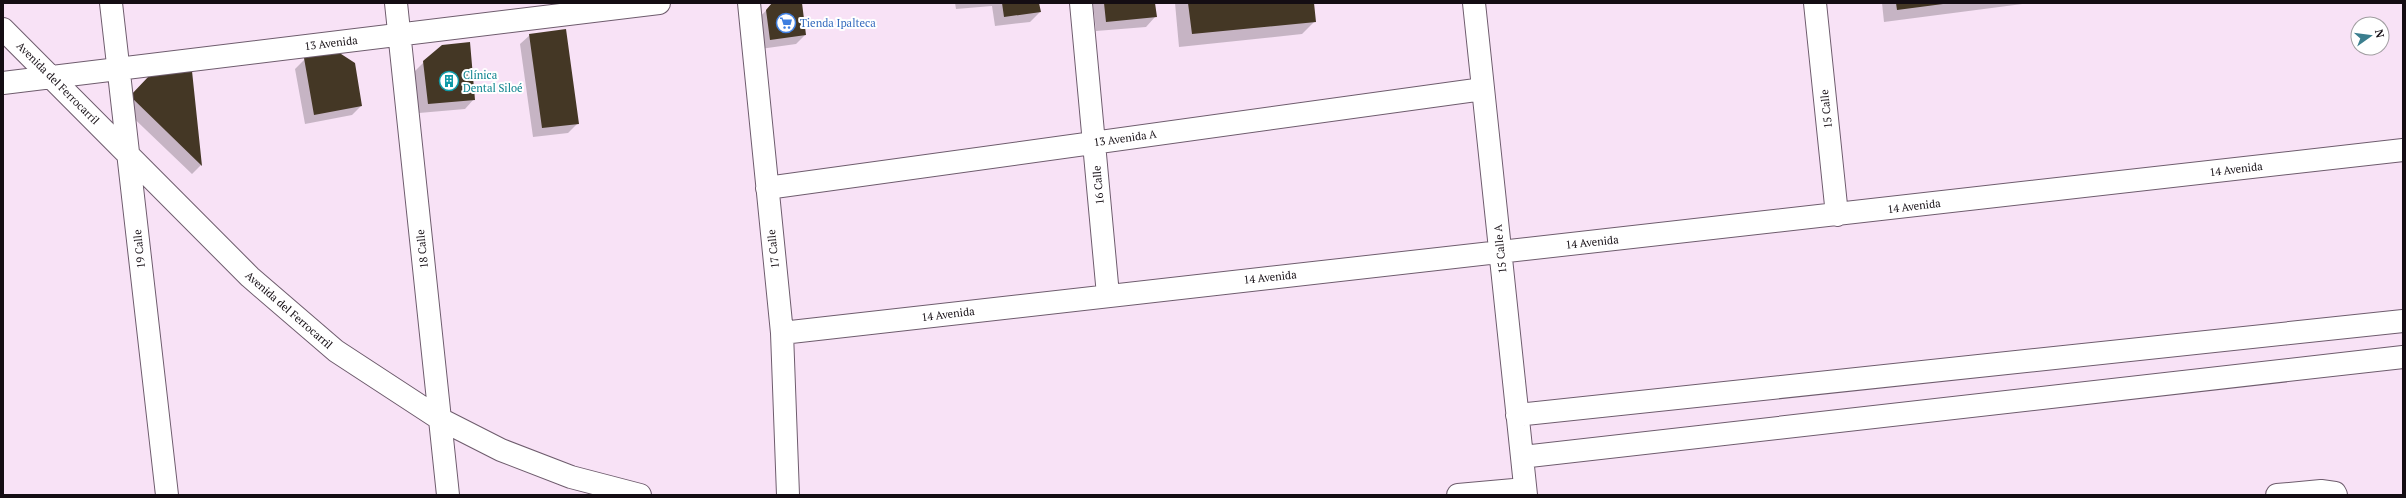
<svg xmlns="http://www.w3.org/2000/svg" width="2406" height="498" font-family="'PT Serif',serif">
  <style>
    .shadow { fill: #0003 }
    .building { fill: #443725 }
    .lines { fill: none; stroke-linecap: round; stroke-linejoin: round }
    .minor-casing { stroke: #6e5c6d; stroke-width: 24 }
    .minor { stroke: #fff; stroke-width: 22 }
    .labels { text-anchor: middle; stroke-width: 4; stroke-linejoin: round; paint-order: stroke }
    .shop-label { font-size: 11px; fill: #366cbe; stroke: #fff; text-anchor: start }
    .street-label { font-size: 11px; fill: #140d13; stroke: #fff }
    .culture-label { font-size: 11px; fill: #0d838f; stroke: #fff; text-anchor: start }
  </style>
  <rect width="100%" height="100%" fill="#f8e2f6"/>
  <!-- shadow -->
  <path class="shadow" d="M 773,3 L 801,3 L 805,35 L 796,44 L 761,49 L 757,20 Z
    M 955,3 L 1038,3 L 1040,12 L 1030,22 L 995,26 L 992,6 L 956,9 Z
    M 1093,3 L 1154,3 L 1155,17 L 1146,27 L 1096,31 Z
    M 1175,3 L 1313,3 L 1315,21 L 1302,34 L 1179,47 Z
    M 1882,3 L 2030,3 L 1884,22 Z
    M 530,35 L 578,123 L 568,133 L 533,137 L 520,44 Z
    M 305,59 L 361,106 L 352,115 L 305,124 L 295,69 Z
    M 424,62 L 474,99 L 465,109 L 419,113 L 414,72 Z
    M 191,72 L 201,165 L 192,174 L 121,106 L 149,77 Z"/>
  <!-- building -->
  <path class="building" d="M 772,3 L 802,3 L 806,35 L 770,40 L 766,10 Z
    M 1002,3 L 1039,3 L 1041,12 L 1004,17 Z
    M 1104,3 L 1155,3 L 1157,17 L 1106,22 Z
    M 1188,3 L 1314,3 L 1316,22 L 1192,34 Z
    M 1896,3 L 1943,3 L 1943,4 L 1897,10 Z
    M 566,29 L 579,124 L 542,128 L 529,34 Z
    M 470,42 L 475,100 L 428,104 L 423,61 L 442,45 Z
    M 338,52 L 355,63 L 362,106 L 314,115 L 304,58 Z
    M 192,71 L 202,166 L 130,96 L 149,76 Z"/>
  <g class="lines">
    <defs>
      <path id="minor" d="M 111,3 L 167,495
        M 396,3 L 448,495
        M 749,3 L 782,333 L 788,495
        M 1081,3 L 1108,295
        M 1474,3 L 1526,495
        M 1815,3 L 1837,215
        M 3,29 L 250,277 L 336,351 L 440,419 L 501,450 L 571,477 L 640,495
        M 3,83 L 659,3
        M 767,188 L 1483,89
        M 782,333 L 2403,150
        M 1517,415 L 2403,321
        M 1522,457 L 2403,357
        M 1458,495 L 1525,489
        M 2277,495 L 2321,491 L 2335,493 L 2336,495"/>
    </defs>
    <!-- minor casing -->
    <use href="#minor" class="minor-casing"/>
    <!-- minor -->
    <use href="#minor" class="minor"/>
  </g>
  <!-- icons -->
  <defs>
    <symbol id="supermarket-ring" viewBox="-11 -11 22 22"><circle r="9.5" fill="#fff" stroke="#3f7fe0" stroke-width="1.5"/><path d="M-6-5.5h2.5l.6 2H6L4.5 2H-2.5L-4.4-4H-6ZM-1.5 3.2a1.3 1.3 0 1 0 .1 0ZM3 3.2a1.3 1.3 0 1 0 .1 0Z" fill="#3f7fe0"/></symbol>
    <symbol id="building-ring" viewBox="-11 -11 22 22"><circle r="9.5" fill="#fff" stroke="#0f9aa8" stroke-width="1.5"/><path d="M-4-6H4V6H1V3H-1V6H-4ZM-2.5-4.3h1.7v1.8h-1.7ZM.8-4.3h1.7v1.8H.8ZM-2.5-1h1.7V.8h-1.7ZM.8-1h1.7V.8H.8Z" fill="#0f9aa8"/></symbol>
  </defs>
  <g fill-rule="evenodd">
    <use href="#supermarket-ring" x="775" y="12" width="22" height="22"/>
    <use href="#building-ring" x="438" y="70" width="22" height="22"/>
  </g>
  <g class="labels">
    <!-- shop labels -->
    <g class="shop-label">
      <text x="800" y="27">Tienda Ipalteca</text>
    </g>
    <!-- street labels -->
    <g class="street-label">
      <text transform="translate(331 43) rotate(-7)" y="4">13 Avenida</text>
      <text transform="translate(58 83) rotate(45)" y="4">Avenida del Ferrocarril</text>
      <text transform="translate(1826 109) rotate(-96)" y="4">15 Calle</text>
      <text transform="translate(1125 138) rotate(-8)" y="4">13 Avenida A</text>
      <text transform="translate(2236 169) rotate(-7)" y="4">14 Avenida</text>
      <text transform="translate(1098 185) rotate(-95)" y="4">16 Calle</text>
      <text transform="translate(1914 206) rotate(-7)" y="4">14 Avenida</text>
      <text transform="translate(1592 242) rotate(-6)" y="4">14 Avenida</text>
      <text transform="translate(139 249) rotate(-96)" y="4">19 Calle</text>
      <text transform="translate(422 249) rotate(-96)" y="4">18 Calle</text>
      <text transform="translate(773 249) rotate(-96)" y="4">17 Calle</text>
      <text transform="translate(1500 249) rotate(-96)" y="4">15 Calle A</text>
      <text transform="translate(1270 277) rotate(-6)" y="4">14 Avenida</text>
      <text transform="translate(289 310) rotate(41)" y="4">Avenida del Ferrocarril</text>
      <text transform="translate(948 314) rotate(-7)" y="4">14 Avenida</text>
    </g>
    <!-- culture labels -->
    <g class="culture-label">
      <text x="463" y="79">Clínica<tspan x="463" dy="13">Dental Siloé</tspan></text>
    </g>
  </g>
  <!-- border -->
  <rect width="2406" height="498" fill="none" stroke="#140d13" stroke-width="8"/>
  <!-- north arrow -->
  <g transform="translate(2370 36) rotate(76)"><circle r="19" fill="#ffffff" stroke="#a19ea1"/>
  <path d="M0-3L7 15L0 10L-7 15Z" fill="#3b7e8e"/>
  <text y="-6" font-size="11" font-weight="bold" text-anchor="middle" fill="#140d13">N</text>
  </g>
</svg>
